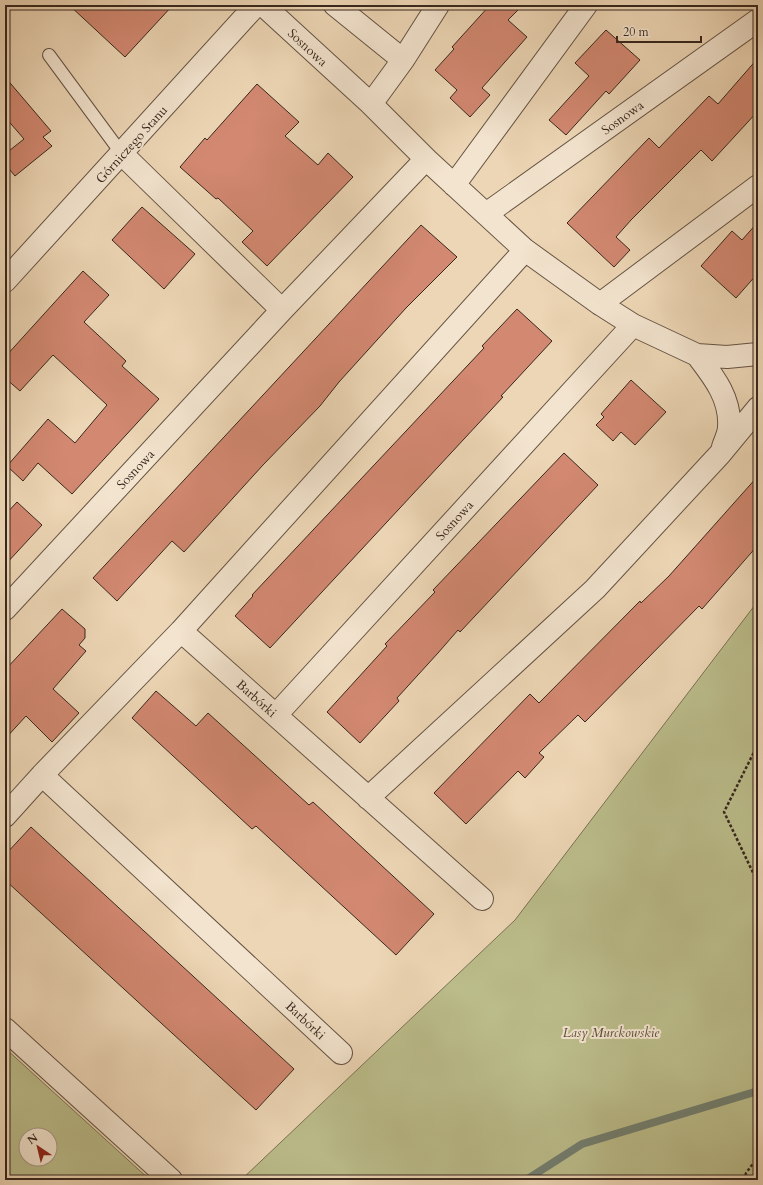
<svg xmlns="http://www.w3.org/2000/svg" width="763" height="1185" font-family="Cardo,serif">
  <style>
    .green { fill: #bbbd8b; stroke: #7a7254; fill-rule: evenodd }
    .lines { fill: none; stroke-linecap: round; stroke-linejoin: round }
    .stream { stroke: #737f70; stroke-width: 8 }
    .building { fill: #d28871; stroke: #38271e }
    .service-casing { stroke: #655344; stroke-width: 14 }
    .minor-casing { stroke: #655344; stroke-width: 24 }
    .tertiary-casing { stroke: #655344; stroke-width: 24 }
    .path { stroke: #38271e; stroke-width: 2.5; stroke-dasharray: 3 2; stroke-linecap: butt }
    .service { stroke: #f3e4cf; stroke-width: 12 }
    .minor { stroke: #f3e4cf; stroke-width: 22 }
    .tertiary { stroke: #f3e4cf; stroke-width: 22 }
    .labels { text-anchor: middle; stroke-width: 4; stroke-linejoin: round; paint-order: stroke }
    .street-label { font-size: 13px; fill: #38271e; stroke: #f3e4cf }
    .park-label { font-size: 13px; font-style: italic; fill: #594c39; stroke: #f3e4cf }
  </style>
  <rect width="100%" height="100%" fill="#edd6b5"/>
  <filter id="stains"><feTurbulence type="fractalNoise" baseFrequency=".005" numOctaves="4"/><feColorMatrix values="0 0 0 0 .2 0 0 0 0 .09 0 0 0 0 .02 0 0 0 .5 -.17"/></filter>
  <radialGradient id="worn" r=".72"><stop offset=".6" stop-color="#630" stop-opacity="0"/><stop offset="1" stop-color="#630" stop-opacity=".3"/></radialGradient>
  <!-- green -->
  <path class="green" d="M 758,601 L 758,1180 L 241,1180 L 515,920 Z
    M 5,1048 L 150,1180 L 5,1180 ZM 26,1135 L 50,1135 L 50,1159 L 26,1159 Z"/>
  <g class="lines">
    <!-- stream -->
    <path class="stream" d="M 526,1180 L 582,1144 L 758,1091"/>
  </g>
  <!-- building -->
  <path class="building" d="M 69,5 L 173,5 L 125,57 Z
    M 490,5 L 523,5 L 508,20 L 527,37 L 482,88 L 490,95 L 470,117 L 450,98 L 457,90 L 435,70 L 454,49 L 452,47 Z
    M 606,30 L 640,60 L 609,94 L 606,91 L 566,135 L 549,120 L 589,76 L 575,63 Z
    M 758,58 L 758,111 L 712,161 L 701,150 L 631,220 L 616,237 L 630,250 L 614,267 L 567,223 L 649,138 L 659,148 L 709,96 L 718,104 Z
    M 5,77 L 51,131 L 43,137 L 52,146 L 15,176 L 5,164 L 5,154 L 24,139 L 5,117 Z
    M 257,84 L 299,122 L 285,136 L 318,165 L 328,153 L 353,177 L 267,266 L 242,242 L 253,231 L 218,198 L 216,199 L 180,167 L 205,138 L 207,140 Z
    M 142,207 L 195,254 L 164,289 L 112,240 Z
    M 758,222 L 758,273 L 736,298 L 701,266 L 732,231 L 742,240 Z
    M 421,225 L 457,257 L 406,308 L 339,382 L 320,406 L 263,465 L 184,552 L 172,541 L 117,601 L 93,578 Z
    M 83,271 L 109,295 L 84,322 L 126,361 L 122,366 L 159,399 L 72,494 L 38,463 L 23,481 L 7,466 L 48,419 L 75,443 L 107,405 L 53,355 L 20,391 L 5,378 L 5,357 Z
    M 517,309 L 552,341 L 501,396 L 503,397 L 270,648 L 235,616 L 253,596 L 252,595 L 484,348 L 482,346 Z
    M 631,380 L 666,412 L 635,445 L 621,432 L 613,441 L 596,425 L 604,417 L 601,414 Z
    M 564,453 L 598,485 L 460,632 L 458,630 L 438,653 L 397,698 L 399,701 L 360,743 L 327,712 L 387,646 L 385,644 L 435,592 L 433,590 Z
    M 758,476 L 758,545 L 702,609 L 699,606 L 585,722 L 578,715 L 539,753 L 544,757 L 525,778 L 518,771 L 466,824 L 434,793 L 530,694 L 539,703 L 640,601 L 641,603 L 669,576 Z
    M 17,502 L 42,525 L 5,565 L 5,515 Z
    M 62,609 L 85,629 L 85,638 L 79,645 L 86,651 L 53,689 L 79,713 L 52,742 L 26,716 L 5,739 L 5,670 Z
    M 156,691 L 196,726 L 208,713 L 309,805 L 313,802 L 434,914 L 396,955 L 256,826 L 252,829 L 132,718 Z
    M 31,827 L 294,1069 L 256,1110 L 5,880 L 5,855 Z"/>
  <g class="lines">
    <defs>
      <path id="service" d="M 49,55 L 122,154"/>
      <path id="minor" d="M 263,5 L 371,104 L 426,159 L 525,250 L 600,304 L 633,325 L 697,355 L 727,357 L 758,354
        M 335,5 L 403,60
        M 371,104 L 403,60 L 438,5
        M 122,154 L 282,310
        M 454,185 L 586,5
        M 486,214 L 758,20
        M 600,304 L 758,186
        M 697,355 C 713,376 731,398 729,427 C 729,433 725,441 723,447
        M 5,609 L 282,310 L 426,159
        M 181,631 L 525,250
        M 276,715 L 633,325
        M 42,775 L 341,1053
        M 368,798 L 595,589 L 720,454 L 758,408
        M 5,816 L 42,775 L 181,631 L 482,899
        M 5,1029 L 171,1180"/>
      <path id="tertiary" d="M 5,281 L 256,5"/>
    </defs>
    <!-- service casing -->
    <use href="#service" class="service-casing"/>
    <!-- minor casing -->
    <use href="#minor" class="minor-casing"/>
    <!-- tertiary casing -->
    <use href="#tertiary" class="tertiary-casing"/>
    <!-- path -->
    <path class="path" d="M 758,744 L 724,812 L 758,883
      M 744,1180 L 746,1173 L 758,1157"/>
    <!-- service -->
    <use href="#service" class="service"/>
    <!-- minor -->
    <use href="#minor" class="minor"/>
    <!-- tertiary -->
    <use href="#tertiary" class="tertiary"/>
  </g>
  <g class="labels">
    <!-- street labels -->
    <g class="street-label">
      <text transform="translate(308 47) rotate(43)" y="5">Sosnowa</text>
      <text transform="translate(622 117) rotate(-36)" y="5">Sosnowa</text>
      <text transform="translate(131 144) rotate(-48)" y="5">Górniczego Stanu</text>
      <text transform="translate(135 469) rotate(-47)" y="5">Sosnowa</text>
      <text transform="translate(454 520) rotate(-48)" y="5">Sosnowa</text>
      <text transform="translate(257 698) rotate(42)" y="5">Barbórki</text>
      <text transform="translate(306 1020) rotate(43)" y="5">Barbórki</text>
    </g>
    <!-- park labels -->
    <g class="park-label">
      <text x="611" y="1037">Lasy Murckowskie</text>
    </g>
  </g>
  <!-- margin -->
  <rect width="763" height="1185" fill="none" stroke="#edd6b5" stroke-width="20"/>
  <rect x="6" y="6" width="751" height="1173" fill="none" stroke="#38271e" stroke-width="2"/>
  <rect x="10" y="10" width="743" height="1165" fill="none" stroke="#38271e"/>
  <!-- north arrow -->
  <g transform="translate(38 1147) rotate(325)"><circle r="19" fill="#f3e4cf" stroke="#a89888"/>
  <path d="M0-3L7 15L0 10L-7 15Z" fill="#8f2418"/>
  <text y="-6" font-size="11" font-weight="bold" text-anchor="middle" fill="#38271e">N</text>
  </g>
  <!-- scale -->
  <path d="M617 36v6h84v-6" fill="none" stroke="#38271e" stroke-width="2"/>
  <text x="623" y="36" font-size="12" fill="#38271e" stroke="#f3e4cf" stroke-width="3" paint-order="stroke">20 m</text>
  <rect width="100%" height="100%" filter="url(#stains)"/>
  <rect width="100%" height="100%" fill="url(#worn)"/>
</svg>
